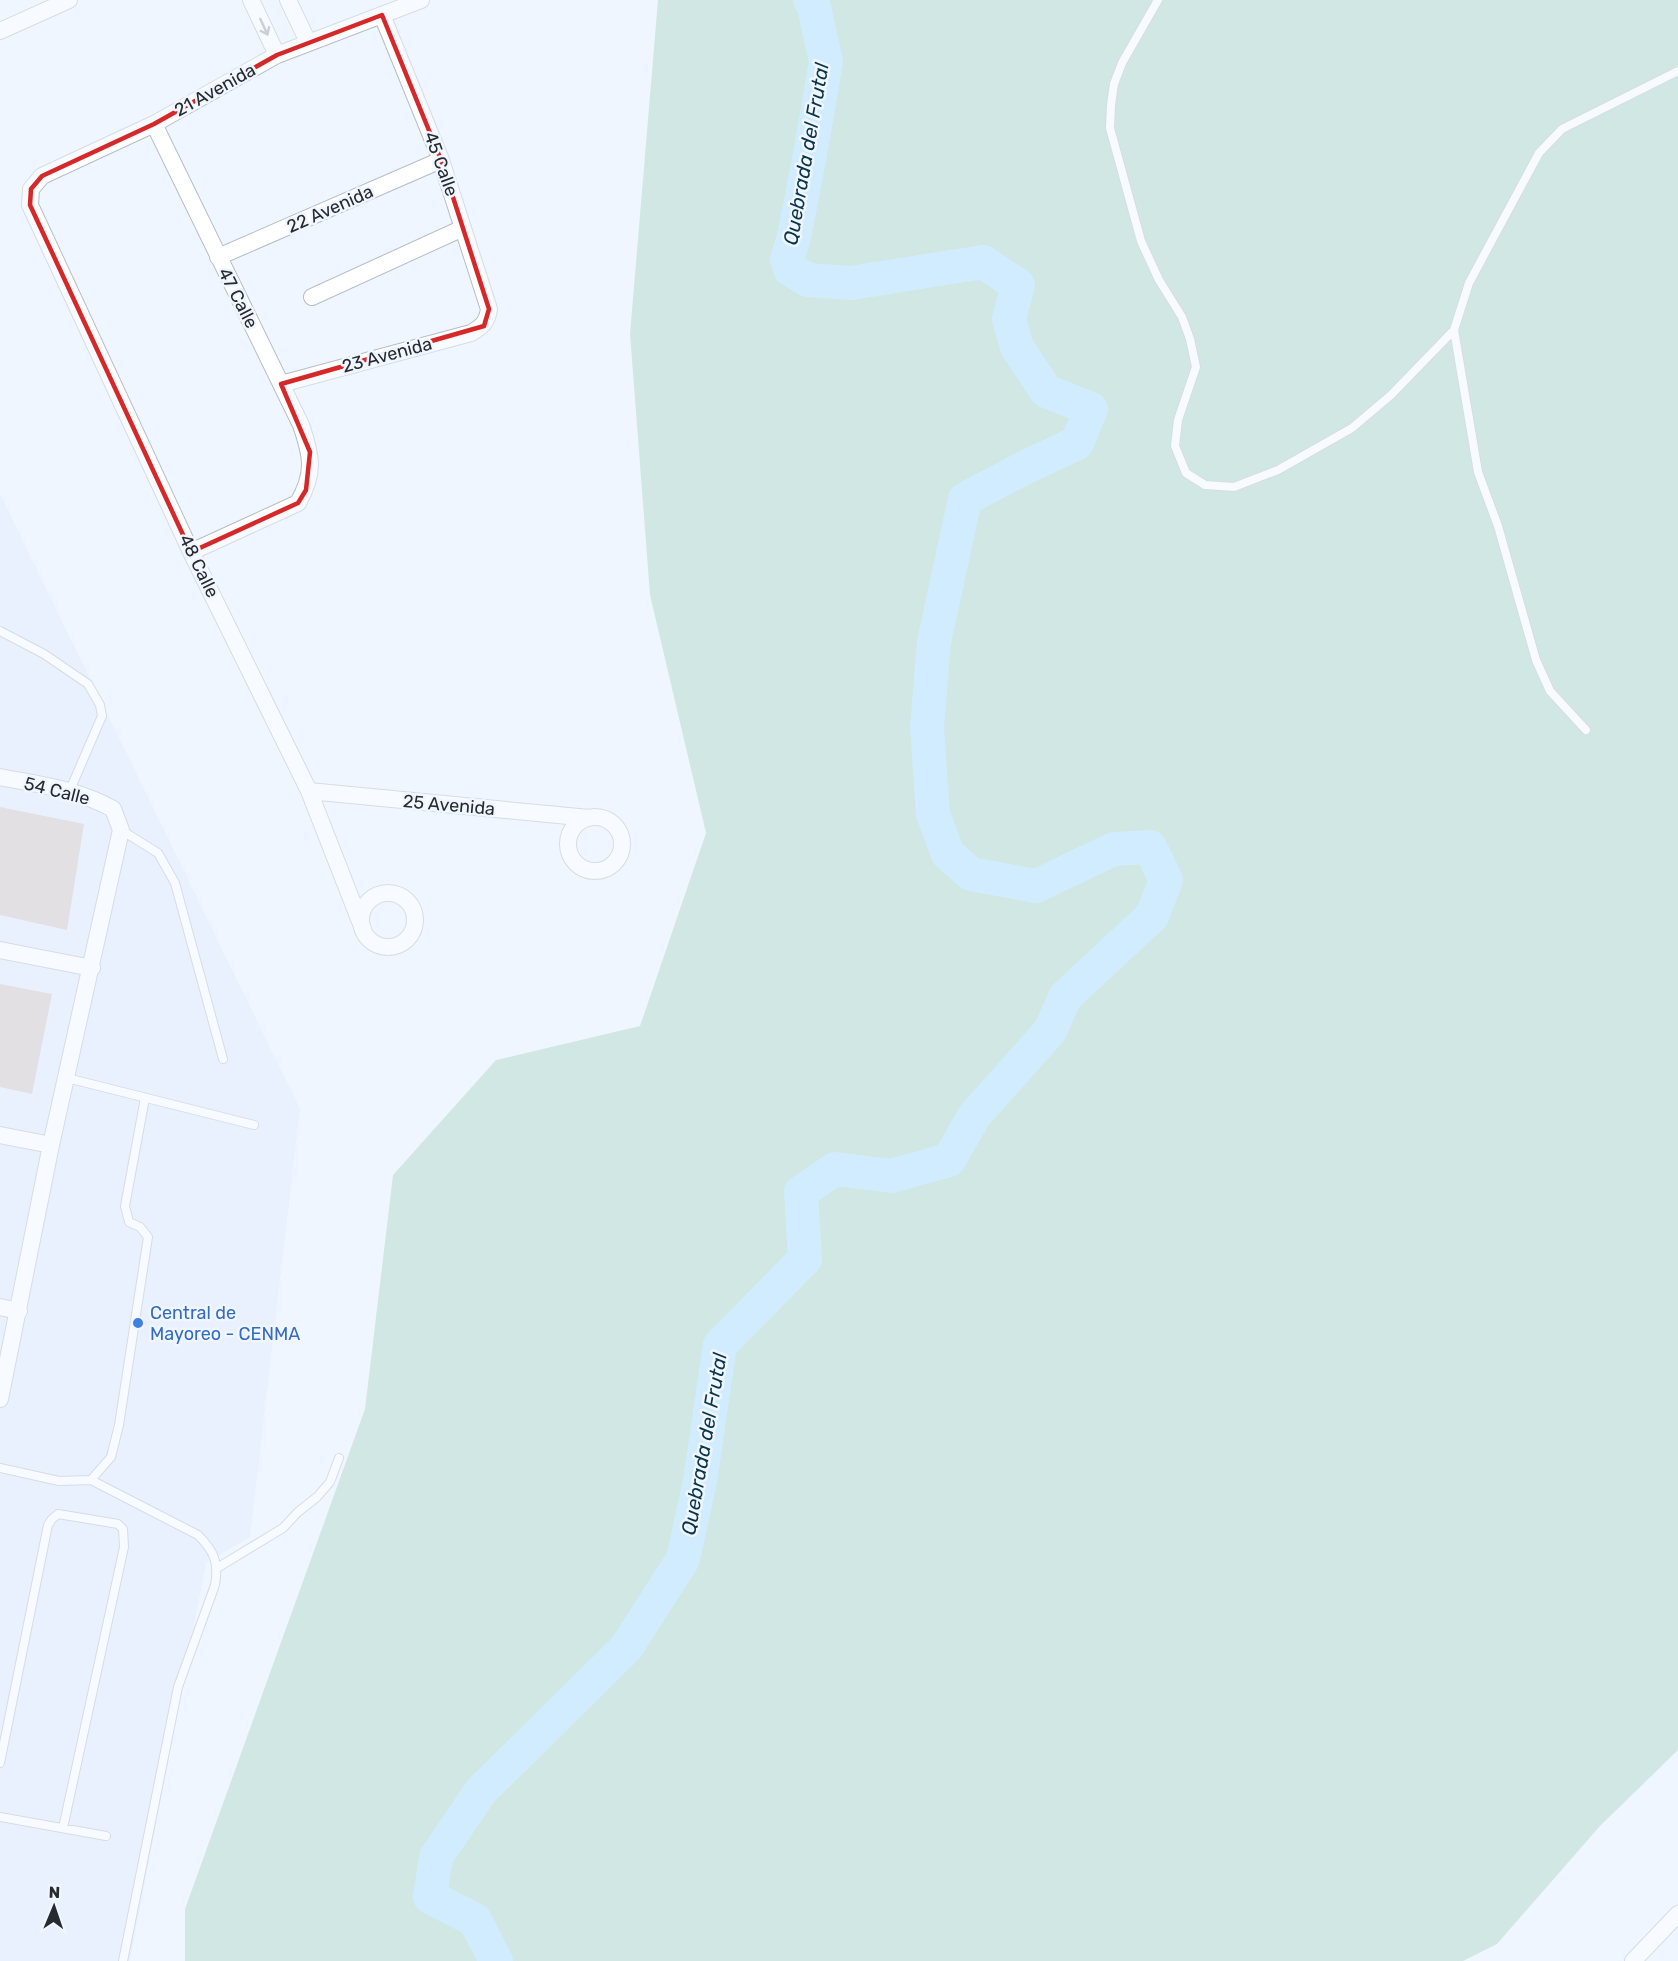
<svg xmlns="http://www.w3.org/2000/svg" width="1678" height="1961" font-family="Rubik,sans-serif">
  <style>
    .built { fill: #dfebfc }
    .green { fill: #acd5c0 }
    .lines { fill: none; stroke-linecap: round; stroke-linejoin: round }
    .river { stroke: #ace0fc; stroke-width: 34 }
    .building { fill: #d3c5c4 }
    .service-casing { stroke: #b6bdc7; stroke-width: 10 }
    .minor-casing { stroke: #b6bdc7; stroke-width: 18 }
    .service { stroke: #fff; stroke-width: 8 }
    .minor { stroke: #fff; stroke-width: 16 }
    .oneway { stroke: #9e9fa1 }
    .marked { fill: none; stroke: #d62828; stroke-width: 4.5; stroke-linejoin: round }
    .shop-dot { fill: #3f7fe0; stroke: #f0f6ff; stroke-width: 2 }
    .labels { text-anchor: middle; stroke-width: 5; stroke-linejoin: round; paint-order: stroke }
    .street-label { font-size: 18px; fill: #272a2e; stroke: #f0f6ff }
    .shop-label { font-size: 18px; fill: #366cbe; stroke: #f0f6ff; text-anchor: start }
    .water-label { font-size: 20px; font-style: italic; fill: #0a364a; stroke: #f0f6ff }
  </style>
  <rect width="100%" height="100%" fill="#f0f6ff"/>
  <!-- built -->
  <path class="built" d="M 0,494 L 300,1109 L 250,1537 L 206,1563 L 130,1961 L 0,1961 Z"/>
  <!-- green -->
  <path class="green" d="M 658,0 L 1678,0 L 1678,1750 L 1600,1826 L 1497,1944 L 1463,1961 L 185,1961 L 185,1909 L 365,1409 L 393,1175 L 496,1060 L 640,1026 L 706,833 L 650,595 L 630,334 Z"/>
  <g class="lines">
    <!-- river -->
    <path class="river" d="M 496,1961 L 475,1920 L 430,1897 L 436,1857 L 481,1791 L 626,1648 L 683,1559 L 700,1481 L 720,1345 L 805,1259 L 801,1192 L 835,1169 L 891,1176 L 949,1160 L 974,1116 L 1050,1031 L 1065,997 L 1152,916 L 1166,880 L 1150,847 L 1114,849 L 1036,886 L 971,874 L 948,854 L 933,814 L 927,727 L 934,642 L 965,499 L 1024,468 L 1077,443 L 1091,409 L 1046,391 L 1017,347 L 1009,319 L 1018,285 L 983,262 L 851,283 L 808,280 L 790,269 L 787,259 L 794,237 L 809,160 L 826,62 L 814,7 L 810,0"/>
  </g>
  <!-- building -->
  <path class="building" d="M 0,807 L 84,824 L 67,930 L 0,915 Z
    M 0,984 L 52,994 L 32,1094 L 0,1087 Z"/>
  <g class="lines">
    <defs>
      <path id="service" d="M 1158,0 L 1122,63 L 1114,84 L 1111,105 L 1110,128 L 1141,241 L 1159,280 L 1182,317 L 1190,339 L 1196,367 L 1178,420 L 1175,446 L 1186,473 L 1205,485 L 1234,487 L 1278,470 L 1352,428 L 1391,395 L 1454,330
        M 0,631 L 44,654 L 88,684 L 100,705 L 102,716 L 70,790
        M 1586,730 L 1550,691 L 1536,660 L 1498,526 L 1478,472 L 1454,330 L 1469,283 L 1539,153 L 1562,129 L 1678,71
        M 121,830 L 158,853 L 175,883 L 223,1059
        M 67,1078 L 254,1125
        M 0,1468 L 59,1481 L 91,1480 L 111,1457 L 119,1425 L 148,1237 L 140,1227 L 129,1222 L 125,1206 L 145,1098
        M 91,1480 L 198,1535 C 214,1551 219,1562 215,1585 L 178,1687 L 123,1961
        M 217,1568 L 283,1528 L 298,1512 L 317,1497 L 330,1482 L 339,1458
        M 0,1763 L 48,1525 L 52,1519 L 58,1514 L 118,1524 L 123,1529 L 124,1547 L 63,1828
        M 0,1817 L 106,1836"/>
      <path id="minor" d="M 251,0 L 277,55
        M 288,0 L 308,42
        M 0,31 L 69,0
        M 154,124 L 301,425 C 312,457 315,473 298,503 L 191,552
        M 218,257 L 441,160
        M 312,297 L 463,228
        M 281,384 L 471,333 C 483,326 487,322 489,309 L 441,160 L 382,15
        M 0,777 C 40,785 77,789 113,809 L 121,830 L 51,1145 L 0,1399
        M 309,791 L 589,818
        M568 844a27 27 0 1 1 54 0a27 27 0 1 1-54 0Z
        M361 920a27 27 0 1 1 54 0a27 27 0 1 1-54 0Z
        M 363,929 L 309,791 L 191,552 L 30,205 L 31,189 L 42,176 L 154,124 L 277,55 L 421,0
        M 0,950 L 92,968
        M 0,1135 L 51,1145
        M 0,1307 L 19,1311
        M 1633,1961 L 1678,1914"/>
    </defs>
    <!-- service casing -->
    <use href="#service" class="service-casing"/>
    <!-- minor casing -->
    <use href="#minor" class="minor-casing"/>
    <!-- service -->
    <use href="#service" class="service"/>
    <!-- minor -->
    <use href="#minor" class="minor"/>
  </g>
  <!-- one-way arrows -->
  <defs><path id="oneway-shaft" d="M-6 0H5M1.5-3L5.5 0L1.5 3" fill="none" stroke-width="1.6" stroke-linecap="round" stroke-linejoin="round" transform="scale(1.5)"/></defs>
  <use class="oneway" href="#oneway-shaft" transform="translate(264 27) rotate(65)"/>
  <!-- marked area -->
  <path d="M0 0H1678V1961H0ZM 382,15 L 441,160 L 489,309 L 484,326 L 281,384 L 310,452 L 306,490 L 298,503 L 191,552 L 30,205 L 31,189 L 42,176 L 154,124 L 277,55 Z" fill="#f0f6ff" fill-opacity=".55" fill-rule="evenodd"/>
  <path class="marked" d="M 382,15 L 441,160 L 489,309 L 484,326 L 281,384 L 310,452 L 306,490 L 298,503 L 191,552 L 30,205 L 31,189 L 42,176 L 154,124 L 277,55 Z"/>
  <!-- markers -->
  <circle class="shop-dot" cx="138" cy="1323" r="6"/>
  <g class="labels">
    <!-- street labels -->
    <g class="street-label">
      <text transform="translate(215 90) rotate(-29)" y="6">21 Avenida</text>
      <text transform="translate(441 164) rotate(70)" y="6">45 Calle</text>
      <text transform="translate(330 209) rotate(-24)" y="6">22 Avenida</text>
      <text transform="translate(238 298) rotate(63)" y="6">47 Calle</text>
      <text transform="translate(387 355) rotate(-15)" y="6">23 Avenida</text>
      <text transform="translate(199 566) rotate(64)" y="6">48 Calle</text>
      <text transform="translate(57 791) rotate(14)" y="6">54 Calle</text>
      <text transform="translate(449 805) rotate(5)" y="6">25 Avenida</text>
    </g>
    <!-- shop labels -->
    <g class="shop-label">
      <text x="150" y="1319">Central de<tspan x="150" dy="21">Mayoreo - CENMA</tspan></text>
    </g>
    <!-- water labels -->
    <g class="water-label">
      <text transform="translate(806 154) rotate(-80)" y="7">Quebrada del Frutal</text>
      <text transform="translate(704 1444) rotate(-80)" y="7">Quebrada del Frutal</text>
    </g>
  </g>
  <!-- north arrow -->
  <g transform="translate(54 1907) rotate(2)" stroke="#f0f6ff" stroke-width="4.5" paint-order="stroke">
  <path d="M0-4.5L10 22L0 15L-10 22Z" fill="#272a2e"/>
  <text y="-9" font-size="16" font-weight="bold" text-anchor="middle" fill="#272a2e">N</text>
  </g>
</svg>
